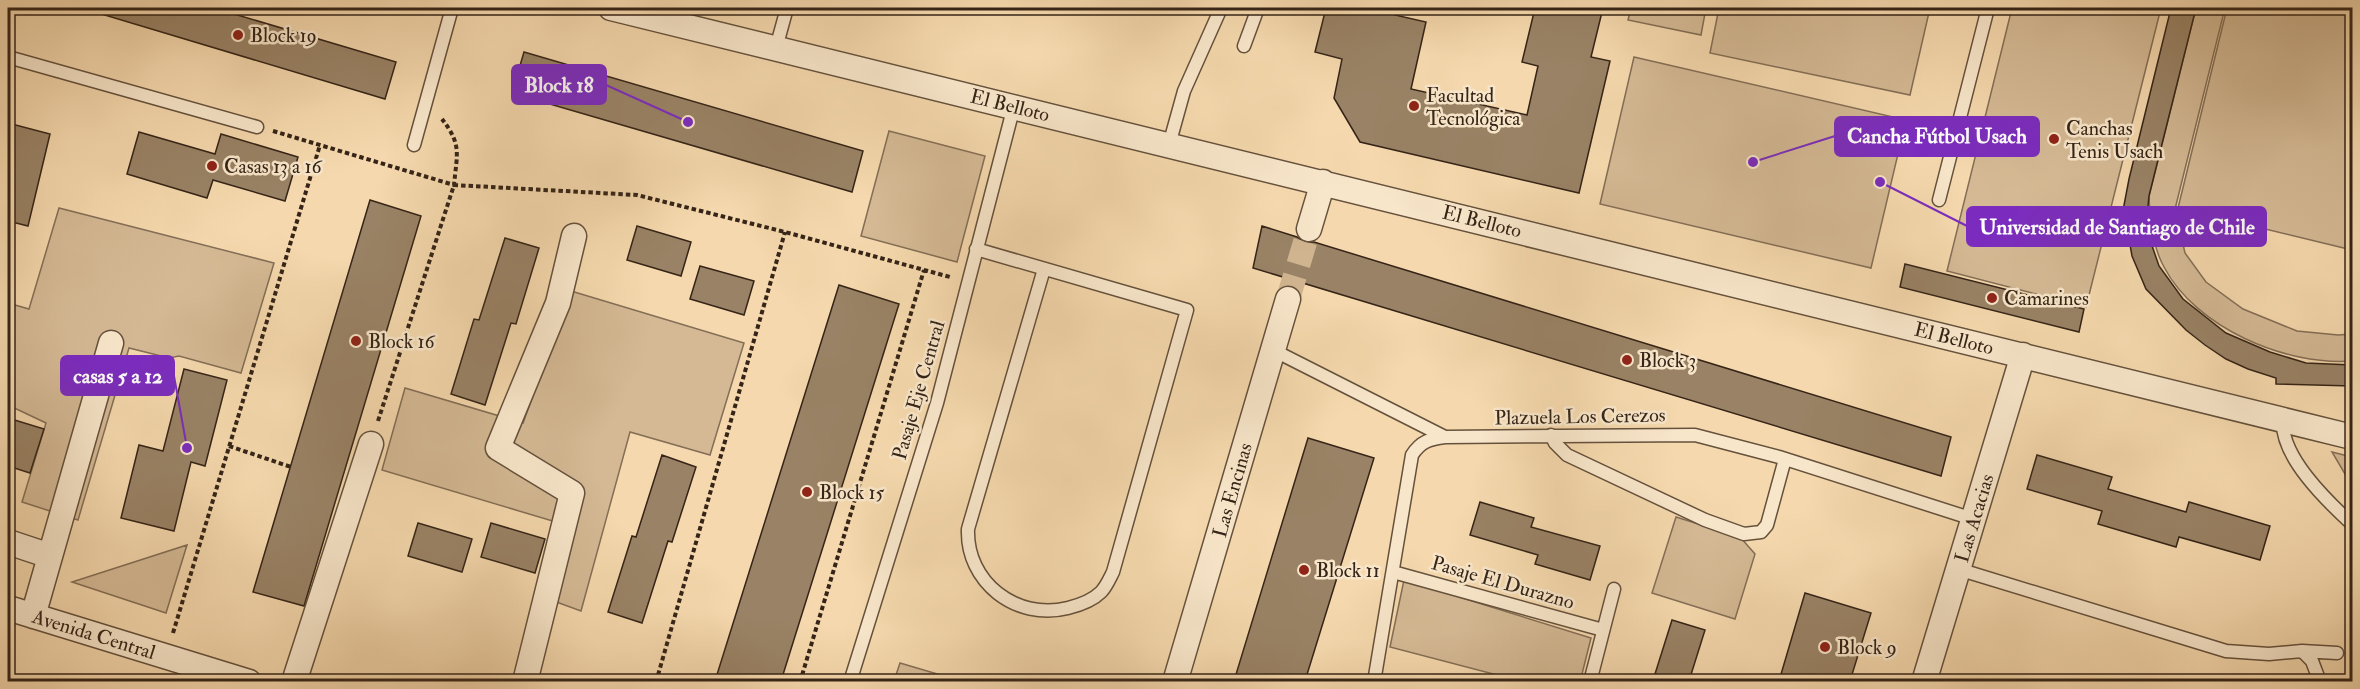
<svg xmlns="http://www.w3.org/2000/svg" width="2360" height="689" font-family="'IM FELL Double Pica',serif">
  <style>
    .green { fill: #d4b994; stroke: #846e56; stroke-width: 1.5 }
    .building { fill: #998265; stroke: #352417; stroke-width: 1.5 }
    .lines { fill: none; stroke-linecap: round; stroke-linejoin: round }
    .street-tunnel { stroke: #cfb48f; stroke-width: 24; stroke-dasharray: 24 12; stroke-linecap: butt }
    .lane-casing { stroke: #65513c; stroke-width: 15 }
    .street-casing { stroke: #65513c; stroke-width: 27 }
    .path { stroke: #352417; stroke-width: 4; stroke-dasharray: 4.5 3; stroke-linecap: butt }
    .lane { stroke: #f8e6ca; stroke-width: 12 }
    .street { stroke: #f8e6ca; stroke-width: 24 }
    .poi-dot { fill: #8f2418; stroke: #f8e6ca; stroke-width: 2 }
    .labels { text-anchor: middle; stroke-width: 5; stroke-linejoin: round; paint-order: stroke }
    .poi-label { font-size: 20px; fill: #352417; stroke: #f8e6ca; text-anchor: start }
    .street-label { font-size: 20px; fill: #352417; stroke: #f8e6ca }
    .leader { fill: none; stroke: #7b2cbf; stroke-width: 2 }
    .callout-dot { fill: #7b2cbf; stroke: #f8e6ca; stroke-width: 2 }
    .callout { fill: #7b2cbf; stroke: #7b2cbf; stroke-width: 2 }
    .callout-label { font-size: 21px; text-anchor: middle; font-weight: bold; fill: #fff }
  </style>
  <rect width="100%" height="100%" fill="#f5d8ad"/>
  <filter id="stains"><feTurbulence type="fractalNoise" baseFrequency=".00333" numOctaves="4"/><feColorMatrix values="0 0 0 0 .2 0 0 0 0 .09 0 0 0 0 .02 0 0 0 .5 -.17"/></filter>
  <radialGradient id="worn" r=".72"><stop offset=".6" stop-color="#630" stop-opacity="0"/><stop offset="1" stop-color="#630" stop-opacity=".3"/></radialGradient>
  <!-- green -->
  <path class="green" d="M 1631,8 L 1706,8 L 1701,35 L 1628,20 Z
    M 1719,8 L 1930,8 L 1910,95 L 1710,53 Z
    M 2012,8 L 2161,8 L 2086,307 L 1947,271 Z
    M 2196,8 L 2225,8 L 2175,209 L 2185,253 L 2206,282 L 2243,309 L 2297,331 L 2338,335 L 2352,334 L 2352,361 C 2286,366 2196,328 2164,267 C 2152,245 2150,221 2149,196 Z
    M 2227,8 L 2352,8 L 2352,250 L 2178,208 Z
    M 1634,57 L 1906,120 L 1871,268 L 1600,204 Z
    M 889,131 L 985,156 L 957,262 L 861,236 Z
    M 59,208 L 274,263 L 241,373 L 179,356 L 169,358 L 129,348 L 78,520 L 22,502 L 46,423 L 8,405 L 8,303 L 29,309 Z
    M 571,291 L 744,343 L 710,455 L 630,432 L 581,611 L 540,596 L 556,522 L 382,470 L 405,388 L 523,423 Z
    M 2332,452 L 2352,457 L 2352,486 Z
    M 1676,517 L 1740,537 L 1755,554 L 1735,619 L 1652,593 Z
    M 187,545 L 166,613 L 72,582 Z
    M 1404,580 L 1591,638 L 1580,682 L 1520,681 L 1390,647 Z
    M 900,663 L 961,681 L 894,681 Z"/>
  <!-- building -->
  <path class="building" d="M 99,8 L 214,8 L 396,62 L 385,99 L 98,13 Z
    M 1326,8 L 1397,8 L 1395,15 L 1426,22 L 1411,89 L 1527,115 L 1538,66 L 1522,62 L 1535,8 L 1603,8 L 1591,57 L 1610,61 L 1579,193 L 1360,142 L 1334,98 L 1342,59 L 1315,52 Z
    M 2171,8 L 2196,8 L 2149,196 L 2147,216 L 2149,237 L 2159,266 L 2183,299 L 2226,333 L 2270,352 L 2306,363 L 2352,365 L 2352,386 L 2276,384 L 2276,378 L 2248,369 L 2226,359 L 2205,345 L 2186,330 L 2146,289 L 2132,256 L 2129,239 L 2121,221 L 2129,179 Z
    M 524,52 L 863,151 L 852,192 L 512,93 Z
    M 8,123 L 50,134 L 28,226 L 8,221 Z
    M 139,132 L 215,154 L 221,134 L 298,157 L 285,201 L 213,180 L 207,198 L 127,174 Z
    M 370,200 L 421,216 L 304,606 L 253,592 Z
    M 637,226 L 691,242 L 681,276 L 627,260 Z
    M 1262,226 L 1297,237 L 1304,242 L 1314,242 L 1951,437 L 1941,476 L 1253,268 Z
    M 505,238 L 539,248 L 516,324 L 511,323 L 485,405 L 451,394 L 474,319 L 479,320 Z
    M 1905,264 L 2084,309 L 2079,332 L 1900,287 Z
    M 700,266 L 754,281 L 744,315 L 690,299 Z
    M 839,285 L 899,304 L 781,681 L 715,681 Z
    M 184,369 L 227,380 L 205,466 L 191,462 L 174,531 L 121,518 L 139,445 L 163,451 Z
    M 8,418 L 44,429 L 30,473 L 8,466 Z
    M 1308,438 L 1374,458 L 1305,681 L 1234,681 Z
    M 662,455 L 696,467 L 672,542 L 668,541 L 642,623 L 608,612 L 632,536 L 636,537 Z
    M 2037,455 L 2112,477 L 2108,489 L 2186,512 L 2189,502 L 2270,526 L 2260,560 L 2179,537 L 2176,547 L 2098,524 L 2102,511 L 2027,489 Z
    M 1480,502 L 1534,518 L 1531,527 L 1600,546 L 1590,580 L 1535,564 L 1538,555 L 1470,535 Z
    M 418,523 L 472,539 L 462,572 L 408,556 Z
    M 491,523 L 545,539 L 535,573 L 481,557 Z
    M 1805,593 L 1871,613 L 1850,681 L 1779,681 Z
    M 1672,620 L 1705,630 L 1689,681 L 1681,681 L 1655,674 Z"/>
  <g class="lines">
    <!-- street-tunnel -->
    <path class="street-tunnel" d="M 1288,299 L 1309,229"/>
    <defs>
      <path id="lane" d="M 1244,46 L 1258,8
        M 776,48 L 787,8
        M 8,57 L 257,127
        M 414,145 L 452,8
        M 1169,145 L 1184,91 L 1221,8
        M 1939,200 L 1988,8
        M 976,249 L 1187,310 L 1113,572 C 1110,578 1106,587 1101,592 C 1092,601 1080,605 1068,608 C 1016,621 966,582 968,529 L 1044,269
        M 1273,350 L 1445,437
        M 2283,420 C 2280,456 2327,501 2352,524
        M 1551,435 L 1555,443 L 1567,455 L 1705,520 L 1744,534 L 1761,532 L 1767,525 L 1785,459
        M 1958,569 L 2226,651 L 2269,654 L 2302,651 L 2337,653
        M 1393,572 L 1603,630
        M 2302,651 L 2312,661 L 2320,682
        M 850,682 L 937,403 L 1014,106
        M 1374,682 L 1412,455 C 1421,441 1430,439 1445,437 L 1695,435 L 1779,457 L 1973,519
        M 1590,682 L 1614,589"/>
      <path id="street" d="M 611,8 L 2352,437
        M 1309,229 L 1323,182
        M 8,542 L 50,556
        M 8,608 L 249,682
        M 33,616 L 111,343
        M 294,682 L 371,444
        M 525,682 L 572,493 L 498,448 L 558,303 L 574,236
        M 1175,682 L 1288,299
        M 1924,682 L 2023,355"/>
    </defs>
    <!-- lane casing -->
    <use href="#lane" class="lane-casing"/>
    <!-- street casing -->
    <use href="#street" class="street-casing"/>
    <!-- path -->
    <path class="path" d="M 273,131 L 454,185 C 457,153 462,145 442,119
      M 378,421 L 454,185 L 637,195 L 785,232 L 950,277
      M 229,446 L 291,467
      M 173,633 L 320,145
      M 656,682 L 785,232
      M 800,682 L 924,270"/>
    <!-- lane -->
    <use href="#lane" class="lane"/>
    <!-- street -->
    <use href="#street" class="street"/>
  </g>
  <!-- markers -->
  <g class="poi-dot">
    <circle cx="238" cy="35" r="6"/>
    <circle cx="1414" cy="106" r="6"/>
    <circle cx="2054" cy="139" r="6"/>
    <circle cx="212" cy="166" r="6"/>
    <circle cx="1992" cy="298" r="6"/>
    <circle cx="356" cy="341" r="6"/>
    <circle cx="1627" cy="360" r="6"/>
    <circle cx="807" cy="492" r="6"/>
    <circle cx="1304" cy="570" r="6"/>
    <circle cx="1825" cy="647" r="6"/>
  </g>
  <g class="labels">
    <!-- poi labels -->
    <g class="poi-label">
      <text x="250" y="42">Block 19</text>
      <text x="1426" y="102">Facultad<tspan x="1426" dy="23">Tecnológica</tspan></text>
      <text x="2066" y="135">Canchas<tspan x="2066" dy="23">Tenis Usach</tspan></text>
      <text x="224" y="173">Casas 13 a 16</text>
      <text x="2004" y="305">Camarines</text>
      <text x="368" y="348">Block 16</text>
      <text x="1639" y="367">Block 3</text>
      <text x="819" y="499">Block 15</text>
      <text x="1316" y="577">Block 11</text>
      <text x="1837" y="654">Block 9</text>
    </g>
    <!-- street labels -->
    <g class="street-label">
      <text transform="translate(1010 105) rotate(14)" y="7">El Belloto</text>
      <text transform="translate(1482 221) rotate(14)" y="7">El Belloto</text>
      <text transform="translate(1954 338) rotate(14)" y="7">El Belloto</text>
      <text transform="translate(918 390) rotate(-74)" y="7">Pasaje Eje Central</text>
      <text transform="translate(1580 416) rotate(-1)" y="7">Plazuela Los Cerezos</text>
      <text transform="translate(1232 490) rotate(-74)" y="7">Las Encinas</text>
      <text transform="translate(1974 518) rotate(-73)" y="7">Las Acacias</text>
      <text transform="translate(1503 582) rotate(16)" y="7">Pasaje El Durazno</text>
      <text transform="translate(94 634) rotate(17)" y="7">Avenida Central</text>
    </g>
  </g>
  <!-- callouts -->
  <path class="leader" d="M688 122L606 85M1753 162L1835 136M1880 182L1967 226M187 448L174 376"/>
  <g class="callout-dot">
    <circle cx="688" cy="122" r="6"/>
    <circle cx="1753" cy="162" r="6"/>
    <circle cx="1880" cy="182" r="6"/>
    <circle cx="187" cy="448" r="6"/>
  </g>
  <g class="callout">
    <rect x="512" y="65" width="94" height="39" rx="6"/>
    <rect x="1835" y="117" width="204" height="39" rx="6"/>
    <rect x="1967" y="207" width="299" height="39" rx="6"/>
    <rect x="61" y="356" width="113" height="39" rx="6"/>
  </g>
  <g class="callout-label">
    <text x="559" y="92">Block 18</text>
    <text x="1937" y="143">Cancha Fútbol Usach</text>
    <text x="2117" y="234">Universidad de Santiago de Chile</text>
    <text x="118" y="383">casas 5 a 12</text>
  </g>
  <!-- margin -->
  <rect width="2360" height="689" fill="none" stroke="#f5d8ad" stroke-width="30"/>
  <rect x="9" y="9" width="2342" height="671" fill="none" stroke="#352417" stroke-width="3"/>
  <rect x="15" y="15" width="2330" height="659" fill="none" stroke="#352417" stroke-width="1.5"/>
  <rect width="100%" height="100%" filter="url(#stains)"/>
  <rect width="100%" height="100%" fill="url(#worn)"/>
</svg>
